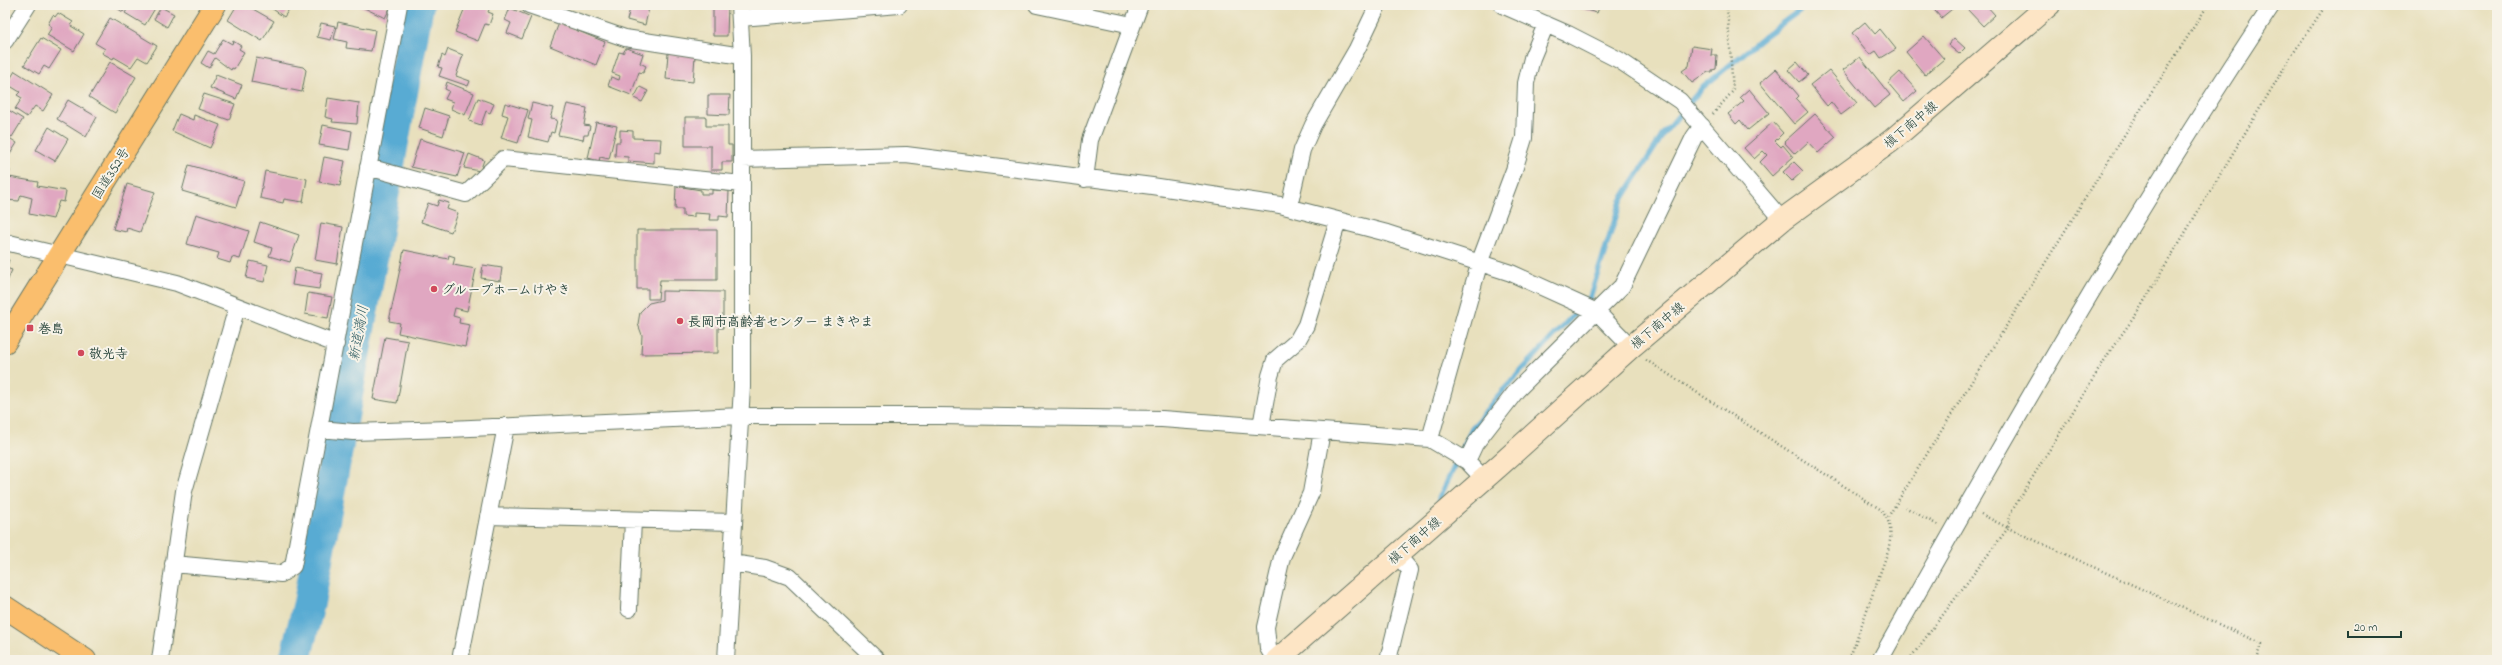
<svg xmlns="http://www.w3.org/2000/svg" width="2502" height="665" font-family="'Indie Flower','Klee One',sans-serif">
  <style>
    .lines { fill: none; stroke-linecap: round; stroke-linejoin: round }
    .stream { stroke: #58abd3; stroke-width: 5.5 }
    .river { stroke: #58abd3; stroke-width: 32 }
    .building { fill: #e0a7c1 }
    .street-casing { stroke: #657664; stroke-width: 18 }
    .secondary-casing { stroke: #657664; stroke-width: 24 }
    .highway-casing { stroke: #657664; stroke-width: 24 }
    .path { stroke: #657664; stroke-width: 2.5; stroke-dasharray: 1 3; stroke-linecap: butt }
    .street { stroke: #fff; stroke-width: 16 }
    .secondary { stroke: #fde5c5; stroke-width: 22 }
    .highway { stroke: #fabe6d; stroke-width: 22 }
    .poi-dot { fill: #d1495b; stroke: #f7f3e8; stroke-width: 1.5 }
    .labels { text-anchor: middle; stroke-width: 4; stroke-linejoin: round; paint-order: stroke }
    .street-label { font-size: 13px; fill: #1f3d34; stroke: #f7f3e8 }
    .poi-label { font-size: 13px; font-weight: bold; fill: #1f3d34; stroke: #f7f3e8; text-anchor: start }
    .water-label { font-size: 14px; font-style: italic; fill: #305e64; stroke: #f7f3e8 }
  </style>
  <rect width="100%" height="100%" fill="#f7f3e8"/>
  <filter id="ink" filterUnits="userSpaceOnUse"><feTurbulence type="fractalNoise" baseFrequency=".025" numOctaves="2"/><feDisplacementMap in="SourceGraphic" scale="8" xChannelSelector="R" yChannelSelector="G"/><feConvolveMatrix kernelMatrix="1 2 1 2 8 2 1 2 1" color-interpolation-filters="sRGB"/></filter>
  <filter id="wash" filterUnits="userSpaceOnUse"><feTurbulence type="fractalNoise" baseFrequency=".012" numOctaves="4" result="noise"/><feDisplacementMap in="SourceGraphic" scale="16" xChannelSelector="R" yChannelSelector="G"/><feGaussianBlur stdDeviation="0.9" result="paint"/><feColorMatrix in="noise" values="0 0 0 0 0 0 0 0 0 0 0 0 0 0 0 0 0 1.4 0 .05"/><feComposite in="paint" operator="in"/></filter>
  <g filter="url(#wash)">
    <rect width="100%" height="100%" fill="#e8e0bd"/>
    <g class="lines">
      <!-- stream -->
      <path class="stream" d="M 1439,499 L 1472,429 L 1497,397 L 1590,297 L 1621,201 L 1664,133 L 1702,88 L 1765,36 L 1807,5"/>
      <!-- river -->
      <path class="river" d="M 295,660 L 309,603 L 418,5"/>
    </g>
    <g id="blocks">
      <!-- building -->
      <path class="building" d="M 112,5 L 127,5 L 123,12 Z
        M 130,5 L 157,5 L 145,25 L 125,13 Z
        M 237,5 L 246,5 L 274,21 L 262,41 L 228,20 Z
        M 267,5 L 292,5 L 284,17 Z
        M 358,5 L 383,5 L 390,8 L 385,18 Z
        M 466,5 L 491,5 L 488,12 L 493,14 L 489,25 L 485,24 L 478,41 L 455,32 Z
        M 631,5 L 649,8 L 645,25 L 627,20 Z
        M 689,5 L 709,5 L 708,8 Z
        M 713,5 L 728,5 L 727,36 L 713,36 Z
        M 1579,5 L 1600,5 L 1597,13 L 1578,8 Z
        M 1930,5 L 1957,5 L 1941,18 Z
        M 1971,5 L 1986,5 L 1995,15 L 1983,26 L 1967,9 Z
        M 161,7 L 174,14 L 167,27 L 154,19 Z
        M 510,8 L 531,17 L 522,39 L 507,33 L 511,23 L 505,20 Z
        M 58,13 L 73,22 L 71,26 L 84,34 L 74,51 L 47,35 L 52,27 L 48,24 L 53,15 L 55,17 Z
        M 110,18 L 157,46 L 147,62 L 138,57 L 131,67 L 114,57 L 113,59 L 102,53 L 105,49 L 95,43 Z
        M 338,22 L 375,30 L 371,51 L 346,48 L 347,42 L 334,39 Z
        M 1865,22 L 1875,34 L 1880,29 L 1896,49 L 1881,58 L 1876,51 L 1870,55 L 1852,33 Z
        M 321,23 L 335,26 L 331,40 L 317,37 Z
        M 559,23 L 605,42 L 596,65 L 550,46 Z
        M 1924,36 L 1944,59 L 1925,75 L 1906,52 Z
        M 41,38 L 61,50 L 49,69 L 44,66 L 39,74 L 24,65 Z
        M 1954,38 L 1965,48 L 1959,54 L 1948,45 Z
        M 223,39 L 232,44 L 233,41 L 241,46 L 239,49 L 244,52 L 234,69 L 232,68 L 231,70 L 215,58 L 209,68 L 201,63 L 208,51 L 214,54 Z
        M 1692,46 L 1712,49 L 1711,55 L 1717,55 L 1716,69 L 1712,70 L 1712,72 L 1708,72 L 1692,83 L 1682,71 L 1689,66 Z
        M 626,48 L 643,54 L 640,63 L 646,66 L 643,73 L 639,72 L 631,95 L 608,86 L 611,77 L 619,80 L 620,76 L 612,73 L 619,52 L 623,53 Z
        M 448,49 L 463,55 L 456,76 L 470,81 L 468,86 L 439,76 L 442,68 L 438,67 L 442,55 L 445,57 Z
        M 668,53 L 695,56 L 693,82 L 666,79 Z
        M 1860,57 L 1890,95 L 1874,108 L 1843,70 Z
        M 256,58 L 303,67 L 306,70 L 302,92 L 251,82 Z
        M 110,62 L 136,77 L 115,113 L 89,97 Z
        M 1797,62 L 1808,75 L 1799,82 L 1788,70 Z
        M 1776,69 L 1799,96 L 1796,99 L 1808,112 L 1794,124 L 1760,83 Z
        M 1829,70 L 1857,103 L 1841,115 L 1831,102 L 1827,106 L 1810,85 Z
        M 15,71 L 53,95 L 43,111 L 35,106 L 27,117 L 15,109 L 22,98 L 17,95 L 20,92 L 7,84 Z
        M 1900,72 L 1917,91 L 1904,102 L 1888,83 Z
        M 216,75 L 242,85 L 236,99 L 210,88 Z
        M 447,82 L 474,93 L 465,115 L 451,109 L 453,102 L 445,99 L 449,91 L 445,89 Z
        M 640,87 L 648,91 L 642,102 L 634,98 Z
        M 1749,89 L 1769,113 L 1748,130 L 1740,120 L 1736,124 L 1728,114 L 1744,101 L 1740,97 Z
        M 204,94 L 235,104 L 229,120 L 198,109 Z
        M 708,95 L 730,95 L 729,115 L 708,114 Z
        M 328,98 L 359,103 L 357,124 L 332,122 L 333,119 L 325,117 Z
        M 478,98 L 494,104 L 490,113 L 486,111 L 481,125 L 469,121 Z
        M 68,100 L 97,117 L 86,137 L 57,119 Z
        M 505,103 L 528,110 L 518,143 L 501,138 L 508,116 L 502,114 Z
        M 532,103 L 553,108 L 550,119 L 557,120 L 554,133 L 551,132 L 548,142 L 528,137 L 532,120 L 528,119 Z
        M 567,104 L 587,108 L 584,125 L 590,126 L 588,135 L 584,135 L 583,140 L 558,135 Z
        M 5,108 L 23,119 L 12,137 L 5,133 Z
        M 425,108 L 449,116 L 443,136 L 419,128 Z
        M 179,114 L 193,120 L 194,115 L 220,125 L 210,148 L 172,131 Z
        M 1815,114 L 1836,137 L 1818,153 L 1808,142 L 1795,154 L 1784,142 Z
        M 685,117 L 706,117 L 706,126 L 728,126 L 728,145 L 732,145 L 732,162 L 722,162 L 722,170 L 711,170 L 711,146 L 685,146 Z
        M 596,122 L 617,126 L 609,159 L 600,157 L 599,161 L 588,158 Z
        M 1773,122 L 1783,133 L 1775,141 L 1781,147 L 1783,145 L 1793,157 L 1772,176 L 1760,162 L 1767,155 L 1763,151 L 1754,159 L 1744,148 Z
        M 323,125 L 352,131 L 349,150 L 319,145 Z
        M 49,127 L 68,139 L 55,161 L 36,150 Z
        M 620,130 L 633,131 L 633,138 L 661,139 L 660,152 L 654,151 L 654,163 L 628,161 L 628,157 L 615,156 L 616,142 L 620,142 Z
        M 5,135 L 17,143 L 5,162 Z
        M 420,139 L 465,153 L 457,177 L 411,167 Z
        M 469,154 L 484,160 L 480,171 L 464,168 Z
        M 324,157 L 345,161 L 340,186 L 319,182 Z
        M 1794,162 L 1803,171 L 1792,181 L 1783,172 Z
        M 189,165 L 244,181 L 236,207 L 182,191 Z
        M 5,169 L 10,170 L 9,177 L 38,182 L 37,186 L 66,191 L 64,202 L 59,201 L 53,219 L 29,214 L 32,198 L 21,195 L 19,201 L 5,200 Z
        M 265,171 L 307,179 L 303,202 L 284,199 L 283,203 L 260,198 Z
        M 127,184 L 155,192 L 140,232 L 127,228 L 126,232 L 113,229 Z
        M 676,186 L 701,190 L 701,194 L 712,194 L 712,190 L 729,191 L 728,217 L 719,216 L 719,220 L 709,220 L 710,214 L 694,213 L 694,217 L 683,216 L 683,209 L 675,209 Z
        M 439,200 L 449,203 L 447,209 L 458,213 L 451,232 L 421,222 L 428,203 L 437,206 Z
        M 196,214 L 249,231 L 240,259 L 232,257 L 230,263 L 217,259 L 219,253 L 187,244 Z
        M 260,222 L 299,235 L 290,262 L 269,256 L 272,248 L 254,242 Z
        M 321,223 L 343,227 L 337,264 L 315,260 Z
        M 637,230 L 717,230 L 717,280 L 660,280 L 658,299 L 648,299 L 648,289 L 637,289 Z
        M 404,250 L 448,259 L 449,255 L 455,257 L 453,265 L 476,269 L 467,311 L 455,308 L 453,316 L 460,318 L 459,323 L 470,325 L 465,347 L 398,333 L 400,323 L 389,321 Z
        M 5,258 L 9,260 L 6,268 L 12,270 L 5,286 Z
        M 250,261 L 268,265 L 264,282 L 246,278 Z
        M 483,265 L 502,268 L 500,281 L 481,278 Z
        M 295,268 L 322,273 L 319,289 L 292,285 Z
        M 662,291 L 723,292 L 723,328 L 718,328 L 718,353 L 641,354 L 642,335 L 638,324 L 640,312 L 649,303 L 662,300 Z
        M 308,293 L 332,297 L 328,318 L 305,314 Z
        M 385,337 L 408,341 L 397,403 L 373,399 Z"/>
    </g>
  </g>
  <g filter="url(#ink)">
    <use href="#blocks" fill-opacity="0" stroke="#657664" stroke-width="1"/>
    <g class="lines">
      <defs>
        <path id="street" d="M 529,5 L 625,38 L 742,56
          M 1037,5 L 1132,25
          M 1502,5 L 1568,34 L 1619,60 L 1680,101 L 1782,220
          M 740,18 L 899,5
          M 5,41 L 28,5
          M 742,159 L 906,155 L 1152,186 L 1280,205 L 1387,233 L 1511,273 L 1597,312 L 1631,347
          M 368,167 L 466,194 L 503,159 L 742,184
          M 1085,179 L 1090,140 L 1140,5
          M 1289,207 L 1302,150 L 1313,125 L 1357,49 L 1378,5
          M 5,242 L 177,283 L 336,344
          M 1261,426 L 1270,376 L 1275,360 L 1297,341 L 1306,325 L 1338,221
          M 320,429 L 353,432 L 449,429 L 741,416 L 939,416 L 1162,419 L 1430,439 L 1467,461 L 1484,479
          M 1430,439 L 1480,261 L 1514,170 L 1524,138 L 1526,83 L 1532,58 L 1546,24
          M 1467,461 L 1475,444 L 1517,390 L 1622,286 L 1694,137 L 1702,126
          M 488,516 L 734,522
          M 732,563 L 765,568 L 790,577 L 877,660
          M 173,564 L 281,574 L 293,566 L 399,5
          M 629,609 L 633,520
          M 160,660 L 184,491 L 237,307
          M 460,660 L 506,426
          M 726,660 L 742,387 L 742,56 L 739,5
          M 1275,660 L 1268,648 L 1266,627 L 1282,557 L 1311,493 L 1322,431
          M 1388,660 L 1410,570 L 1397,555
          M 1880,660 C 2004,438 2131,217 2272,5"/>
        <path id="secondary" d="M 1277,660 L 1500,465 L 1631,347 L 1782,220 L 1891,141 L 2049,5"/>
        <path id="highway" d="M 5,342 L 215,5
          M 5,607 L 85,660"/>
      </defs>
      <!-- street casing -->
      <use href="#street" class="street-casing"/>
      <!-- secondary casing -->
      <use href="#secondary" class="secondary-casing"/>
      <!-- highway casing -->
      <use href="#highway" class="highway-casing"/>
      <!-- path -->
      <path class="path" d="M 1713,114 L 1733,91 L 1727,5
        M 1646,360 L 1880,509 C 1893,523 1892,536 1887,554 L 1849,660
        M 1905,507 L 1938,525
        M 1981,514 L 2008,528 L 2010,514 L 2112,348 L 2137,313 L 2290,58 L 2326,5
        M 1888,517 L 2125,134 L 2208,5
        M 1909,660 L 2008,528 L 2262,644 L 2257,660"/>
      <!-- street -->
      <use href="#street" class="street"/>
      <!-- secondary -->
      <use href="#secondary" class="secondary"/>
      <!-- highway -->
      <use href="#highway" class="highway"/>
    </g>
  </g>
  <!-- markers -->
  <g class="poi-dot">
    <circle cx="434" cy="289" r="4"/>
    <circle cx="680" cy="321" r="4"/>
    <rect x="26" y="324" width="8" height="8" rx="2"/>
    <circle cx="81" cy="353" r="4"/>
  </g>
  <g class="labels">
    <!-- street labels -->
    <g class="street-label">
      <text transform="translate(1910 124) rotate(-40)" y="5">槇下南中線</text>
      <text transform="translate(110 173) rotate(-58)" y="5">国道352号</text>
      <text transform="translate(1657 325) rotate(-40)" y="5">槇下南中線</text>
      <text transform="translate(1414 540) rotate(-41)" y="5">槇下南中線</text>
    </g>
    <!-- poi labels -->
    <g class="poi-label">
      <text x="442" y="294">グループホームけやき</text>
      <text x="688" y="326">長岡市高齢者センター まきやま</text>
      <text x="38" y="333">巻島</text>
      <text x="89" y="358">敬光寺</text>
    </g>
    <!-- water labels -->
    <g class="water-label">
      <text transform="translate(358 333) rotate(-80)" y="5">新道満川</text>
    </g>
  </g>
  <!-- margin -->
  <rect width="2502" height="665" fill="none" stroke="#f7f3e8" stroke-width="20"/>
  <!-- scale -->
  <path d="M2348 631v6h53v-6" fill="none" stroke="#1f3d34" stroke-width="2"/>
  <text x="2354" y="631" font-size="12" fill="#1f3d34" stroke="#f7f3e8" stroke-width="3" paint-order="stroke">20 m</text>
</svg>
